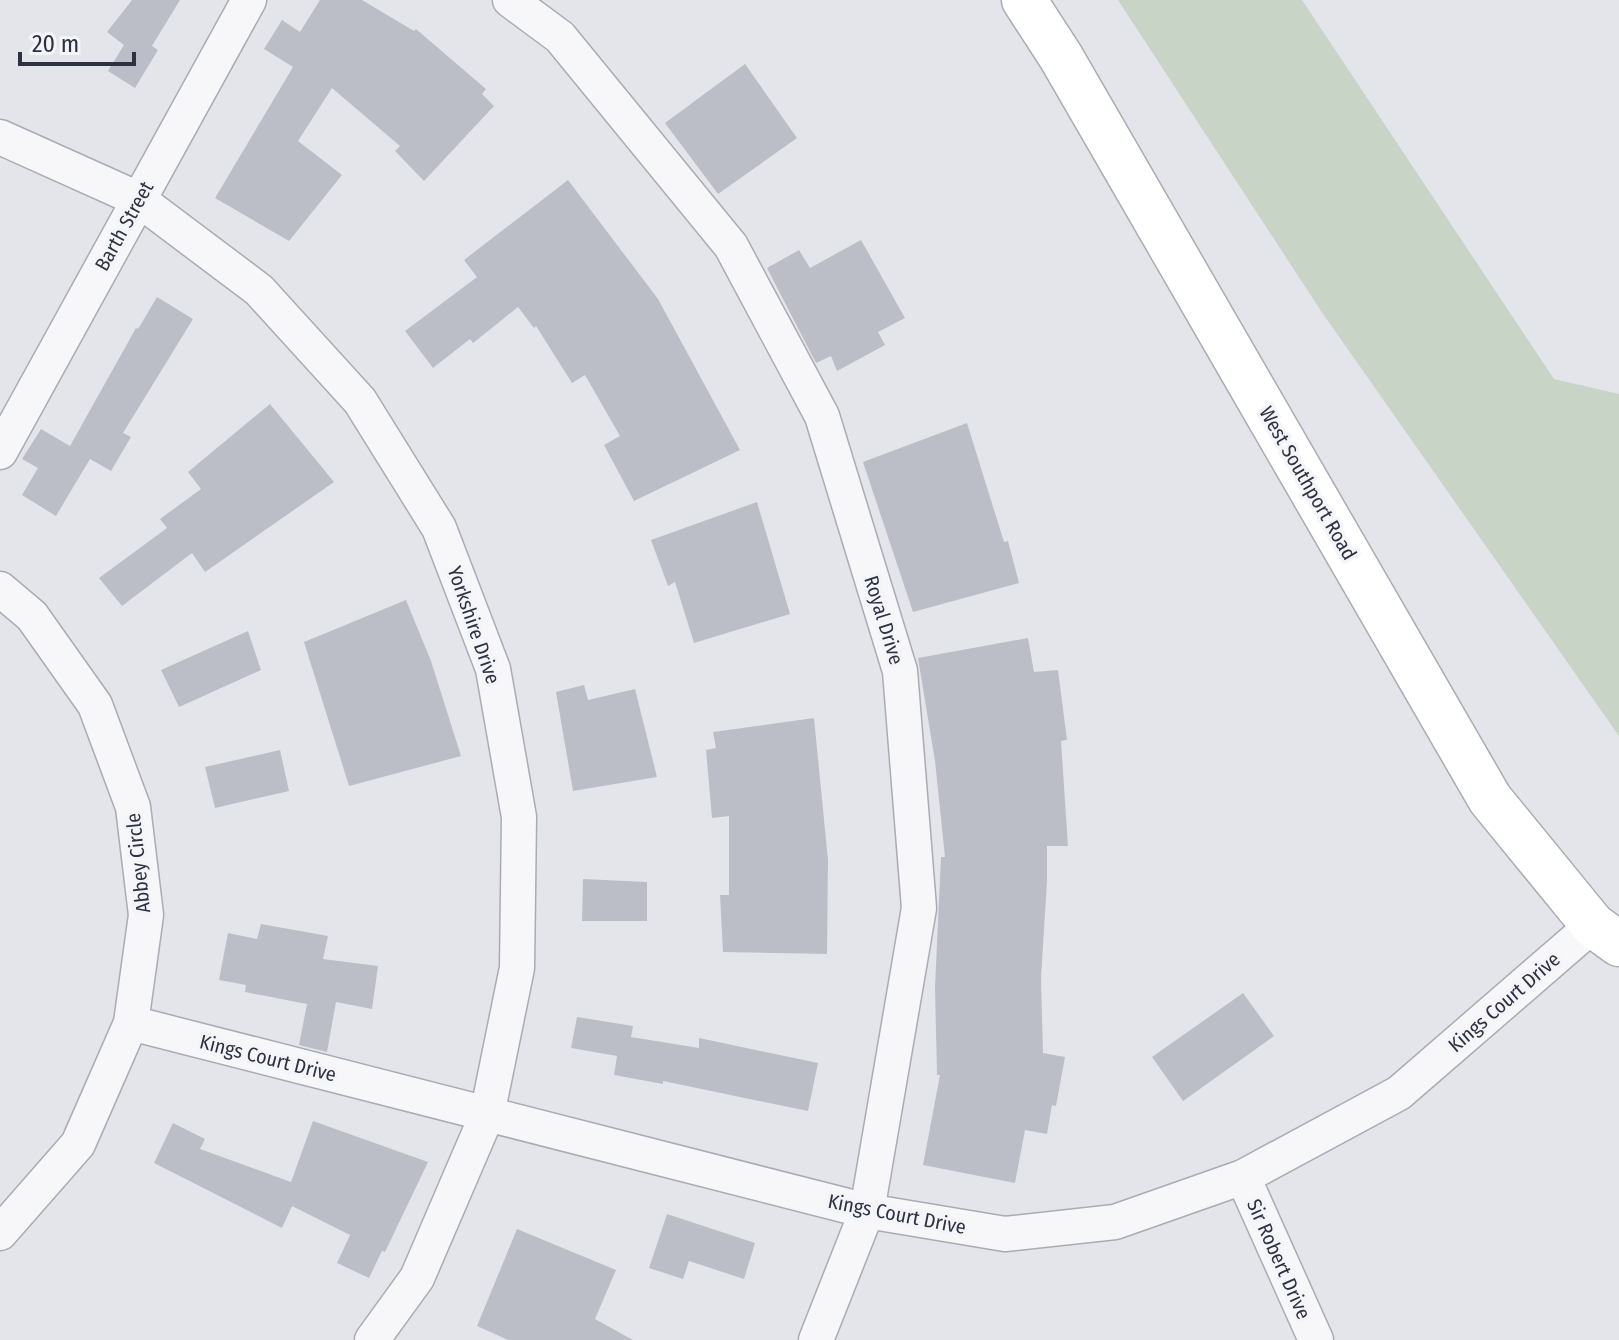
<svg xmlns="http://www.w3.org/2000/svg" width="1619" height="1340" font-family="'Fira Sans Condensed',sans-serif">
  <style>
    .green { fill: #c7d4c6 }
    .building { fill: #bcbec7 }
    .lines { fill: none; stroke-linecap: round; stroke-linejoin: round }
    .street-casing { stroke: #a9abb5; stroke-width: 37 }
    .secondary-casing { stroke: #a9abb5; stroke-width: 47 }
    .street { stroke: #f7f7f9; stroke-width: 34 }
    .secondary { stroke: #fff; stroke-width: 44 }
    .labels { text-anchor: middle; stroke-width: 7; stroke-linejoin: round; paint-order: stroke }
    .street-label { font-size: 20px; fill: #2d3142; stroke: #f4f5f8 }
  </style>
  <rect width="100%" height="100%" fill="#e4e5eb"/>
  <!-- green -->
  <path class="green" d="M 1118,0 L 1302,0 L 1554,379 L 1619,394 L 1619,736 L 1321,311 Z"/>
  <!-- building -->
  <path class="building" d="M 132,0 L 180,0 L 152,46 L 158,50 L 135,88 L 108,71 L 124,45 L 107,32 Z
    M 320,0 L 362,0 L 414,31 L 416,29 L 486,89 L 482,94 L 494,106 L 424,181 L 395,151 L 400,146 L 332,88 L 298,141 L 342,175 L 289,241 L 215,198 L 293,67 L 264,49 L 282,20 L 300,32 Z
    M 745,64 L 797,138 L 718,194 L 665,123 Z
    M 568,180 L 658,299 L 740,450 L 634,501 L 604,445 L 620,436 L 585,375 L 572,383 L 536,326 L 534,328 L 518,307 L 473,343 L 470,339 L 433,368 L 405,331 L 477,277 L 464,260 Z
    M 861,240 L 905,318 L 878,332 L 885,345 L 837,371 L 831,356 L 816,363 L 767,268 L 799,250 L 810,268 Z
    M 157,297 L 193,319 L 123,433 L 131,437 L 111,471 L 90,459 L 56,516 L 22,495 L 38,468 L 22,459 L 41,429 L 70,446 L 136,328 L 138,329 Z
    M 270,404 L 334,482 L 205,572 L 192,553 L 122,606 L 99,578 L 167,528 L 160,519 L 201,489 L 188,472 Z
    M 967,423 L 1004,542 L 1008,541 L 1019,583 L 913,612 L 863,462 Z
    M 757,502 L 790,614 L 694,643 L 675,582 L 668,586 L 651,540 Z
    M 406,600 L 431,661 L 461,756 L 349,786 L 304,642 Z
    M 248,631 L 261,670 L 179,707 L 161,670 Z
    M 1028,638 L 1034,672 L 1058,670 L 1067,740 L 1061,741 L 1068,846 L 1047,846 L 1047,881 L 1041,978 L 1043,1053 L 1065,1057 L 1056,1106 L 1052,1105 L 1047,1134 L 1025,1130 L 1015,1183 L 923,1165 L 940,1075 L 937,1075 L 935,987 L 941,857 L 945,857 L 935,761 L 918,658 Z
    M 584,685 L 588,700 L 635,689 L 657,777 L 573,791 L 556,692 Z
    M 814,718 L 828,860 L 827,954 L 723,952 L 720,895 L 729,895 L 729,816 L 712,818 L 706,750 L 716,748 L 713,732 Z
    M 280,750 L 289,791 L 215,808 L 205,767 Z
    M 583,879 L 647,882 L 647,921 L 582,921 Z
    M 261,924 L 328,936 L 323,959 L 378,966 L 372,1009 L 336,1002 L 327,1052 L 299,1045 L 307,1004 L 245,992 L 246,985 L 219,980 L 228,933 L 257,939 Z
    M 1243,993 L 1274,1036 L 1183,1101 L 1152,1057 Z
    M 577,1017 L 633,1026 L 631,1037 L 699,1048 L 699,1038 L 818,1063 L 808,1111 L 663,1081 L 663,1084 L 614,1075 L 617,1056 L 571,1048 Z
    M 313,1121 L 428,1162 L 385,1252 L 382,1251 L 369,1278 L 337,1263 L 350,1235 L 292,1206 L 282,1228 L 154,1163 L 173,1123 L 205,1139 L 200,1149 L 291,1182 Z
    M 667,1214 L 755,1243 L 744,1279 L 689,1261 L 683,1279 L 649,1268 Z
    M 517,1229 L 616,1270 L 595,1319 L 633,1340 L 508,1340 L 477,1326 Z"/>
  <g class="lines">
    <defs>
      <path id="street" d="M 510,0 L 560,37 L 731,246 L 822,416 L 900,671 L 919,908 L 867,1211 L 816,1340
        M 0,137 L 138,199 L 259,290 L 360,401 L 439,528 L 493,669 L 519,817 L 517,968 L 487,1115 L 417,1278 L 372,1340
        M 0,452 L 249,0
        M 0,589 L 32,616 L 95,705 L 133,807 L 146,915 L 131,1023 L 78,1144 L 0,1233
        M 131,1023 L 867,1211 L 1005,1234 L 1115,1222 L 1243,1177 L 1399,1093 L 1593,925
        M 1243,1177 L 1316,1340"/>
      <path id="secondary" d="M 1024,0 L 1061,57 L 1490,799 L 1593,925 L 1619,944"/>
    </defs>
    <!-- street casing -->
    <use href="#street" class="street-casing"/>
    <!-- secondary casing -->
    <use href="#secondary" class="secondary-casing"/>
    <!-- street -->
    <use href="#street" class="street"/>
    <!-- secondary -->
    <use href="#secondary" class="secondary"/>
  </g>
  <g class="labels">
    <!-- street labels -->
    <g class="street-label">
      <text transform="translate(124 226) rotate(-61)" y="7">Barth Street</text>
      <text transform="translate(1308 483) rotate(60)" y="7">West Southport Road</text>
      <text transform="translate(884 620) rotate(73)" y="7">Royal Drive</text>
      <text transform="translate(474 625) rotate(71)" y="7">Yorkshire Drive</text>
      <text transform="translate(138 863) rotate(-96)" y="7">Abbey Circle</text>
      <text transform="translate(1504 1002) rotate(-41)" y="7">Kings Court Drive</text>
      <text transform="translate(268 1058) rotate(14)" y="7">Kings Court Drive</text>
      <text transform="translate(897 1214) rotate(11)" y="7">Kings Court Drive</text>
      <text transform="translate(1279 1259) rotate(66)" y="7">Sir Robert Drive</text>
    </g>
  </g>
  <!-- scale -->
  <path d="M20 52v12h114v-12" fill="none" stroke="#2d3142" stroke-width="4"/>
  <text x="32" y="52" font-size="24" fill="#2d3142" stroke="#f4f5f8" stroke-width="6" paint-order="stroke">20 m</text>
</svg>
